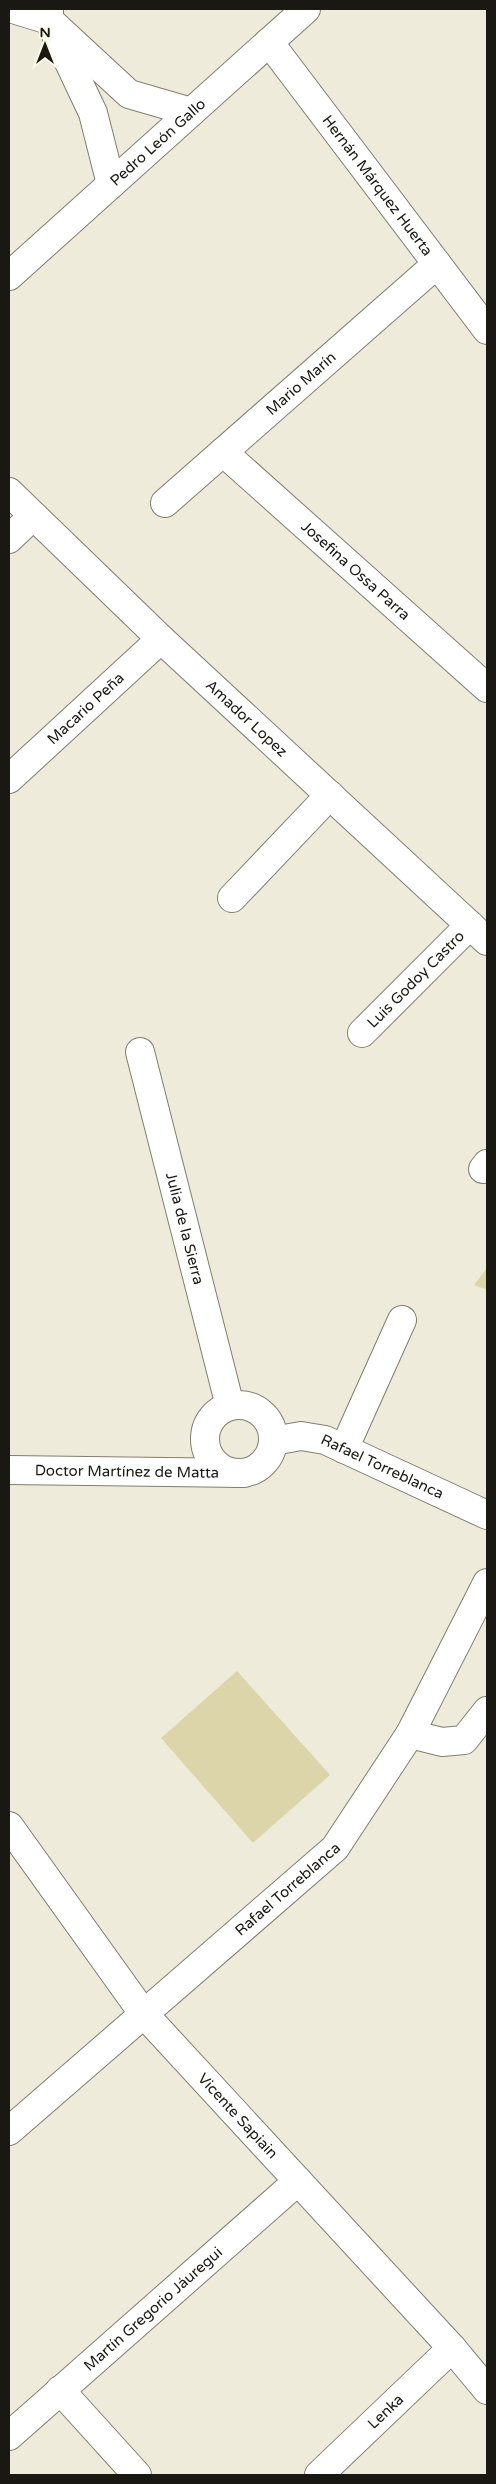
<svg xmlns="http://www.w3.org/2000/svg" width="496" height="2484" font-family="'Varela Round',sans-serif">
  <style>
    .green { fill: #dcd5a9 }
    .lines { fill: none; stroke-linecap: round; stroke-linejoin: round }
    .street-casing { stroke: #817e70; stroke-width: 30 }
    .secondary-casing { stroke: #817e70; stroke-width: 30 }
    .street { stroke: #fff; stroke-width: 28 }
    .secondary { stroke: #fff; stroke-width: 28 }
    .labels { text-anchor: middle; stroke-width: 4; stroke-linejoin: round; paint-order: stroke }
    .street-label { font-size: 15px; fill: #191812; stroke: #fbf9e8 }
  </style>
  <rect width="100%" height="100%" fill="#eeebdb"/>
  <!-- green -->
  <path class="green" d="M 487,1268 L 487,1290 L 474,1285 Z
    M 237,1671 L 330,1775 L 253,1843 L 161,1738 Z"/>
  <g class="lines">
    <defs>
      <g id="street">
        <path d="M 13,9 L 49,20 L 49,9"/>
        <path id="s1" d="M 269,42 L 487,330"/>
        <path d="M 111,184 L 93,113 L 49,20 L 129,94 L 191,112"/>
        <path id="s2" d="M 223,452 L 487,688"/>
        <path id="s3" d="M 9,492 L 161,639 L 487,941"/>
        <path id="s4" d="M 165,503 L 437,264"/>
        <path d="M 9,539 L 33,516"/>
        <path id="s5" d="M 9,779 L 161,639"/>
        <path d="M 232,898 L 330,795"/>
        <path id="s6" d="M 362,1033 L 470,925"/>
        <path id="s7" d="M 140,1052 L 230,1406"/>
        <path d="M 483,1169 L 487,1164"/>
        <circle cx="239" cy="1439" r="34"/>
        <path id="s8" d="M 273,1441 L 301,1436 L 325,1440 L 487,1515"/>
        <path d="M 344,1449 L 402,1320"/>
        <path id="s9" d="M 9,1470 L 244,1473"/>
        <path d="M 410,1734 L 442,1742 L 464,1740 L 487,1711"/>
        <path id="s10" d="M 9,1826 L 143,2013 L 452,2348 L 487,2390"/>
        <path id="s11" d="M 9,2131 L 335,1848 L 410,1734 L 487,1583"/>
        <path d="M 60,2390 L 137,2475"/>
        <path id="s12" d="M 9,2436 L 298,2181"/>
        <path id="s13" d="M 319,2475 L 452,2348"/>
      </g>
      <g id="secondary">
        <path id="s14" d="M 9,276 L 306,9"/>
      </g>
    </defs>
    <!-- street casing -->
    <use href="#street" class="street-casing"/>
    <!-- secondary casing -->
    <use href="#secondary" class="secondary-casing"/>
    <!-- street -->
    <use href="#street" class="street"/>
    <!-- secondary -->
    <use href="#secondary" class="secondary"/>
  </g>
  <g class="labels">
    <!-- street labels -->
    <g class="street-label">
      <text dy="5" stroke="none"><textPath href="#s14" startOffset="200">Pedro León Gallo</textPath></text>
      <text dy="5" stroke="none"><textPath href="#s1" startOffset="180">Hernán Márquez Huerta</textPath></text>
      <text dy="5" stroke="none"><textPath href="#s4" startOffset="181">Mario Marín</textPath></text>
      <text dy="5" stroke="none"><textPath href="#s2" startOffset="178">Josefina Ossa Parra</textPath></text>
      <text dy="5" stroke="none"><textPath href="#s5" startOffset="104">Macario Peña</textPath></text>
      <text dy="5" stroke="none"><textPath href="#s3" startOffset="328">Amador Lopez</textPath></text>
      <text dy="5" stroke="none"><textPath href="#s6" startOffset="76">Luis Godoy Castro</textPath></text>
      <text dy="5" stroke="none"><textPath href="#s7" startOffset="182">Julia de la Sierra</textPath></text>
      <text dy="5" stroke="none"><textPath href="#s8" startOffset="116">Rafael Torreblanca</textPath></text>
      <text dy="5" stroke="none"><textPath href="#s9" startOffset="118">Doctor Martínez de Matta</textPath></text>
      <text dy="5" stroke="none"><textPath href="#s11" startOffset="369">Rafael Torreblanca</textPath></text>
      <text dy="5" stroke="none"><textPath href="#s10" startOffset="370">Vicente Sapiain</textPath></text>
      <text dy="5" stroke="none"><textPath href="#s12" startOffset="192">Martín Gregorio Jáuregui</textPath></text>
      <text dy="5" stroke="none"><textPath href="#s13" startOffset="92">Lenka</textPath></text>
    </g>
  </g>
  <!-- border -->
  <rect width="496" height="2484" fill="none" stroke="#191812" stroke-width="20"/>
  <!-- north arrow -->
  <g transform="translate(45 45)" stroke="#fbf9e8" stroke-width="4" paint-order="stroke">
  <path d="M0-4L9 19L0 12L-9 19Z" fill="#191812"/>
  <text y="-8" font-size="14" font-weight="bold" text-anchor="middle" fill="#191812">N</text>
  </g>
</svg>
